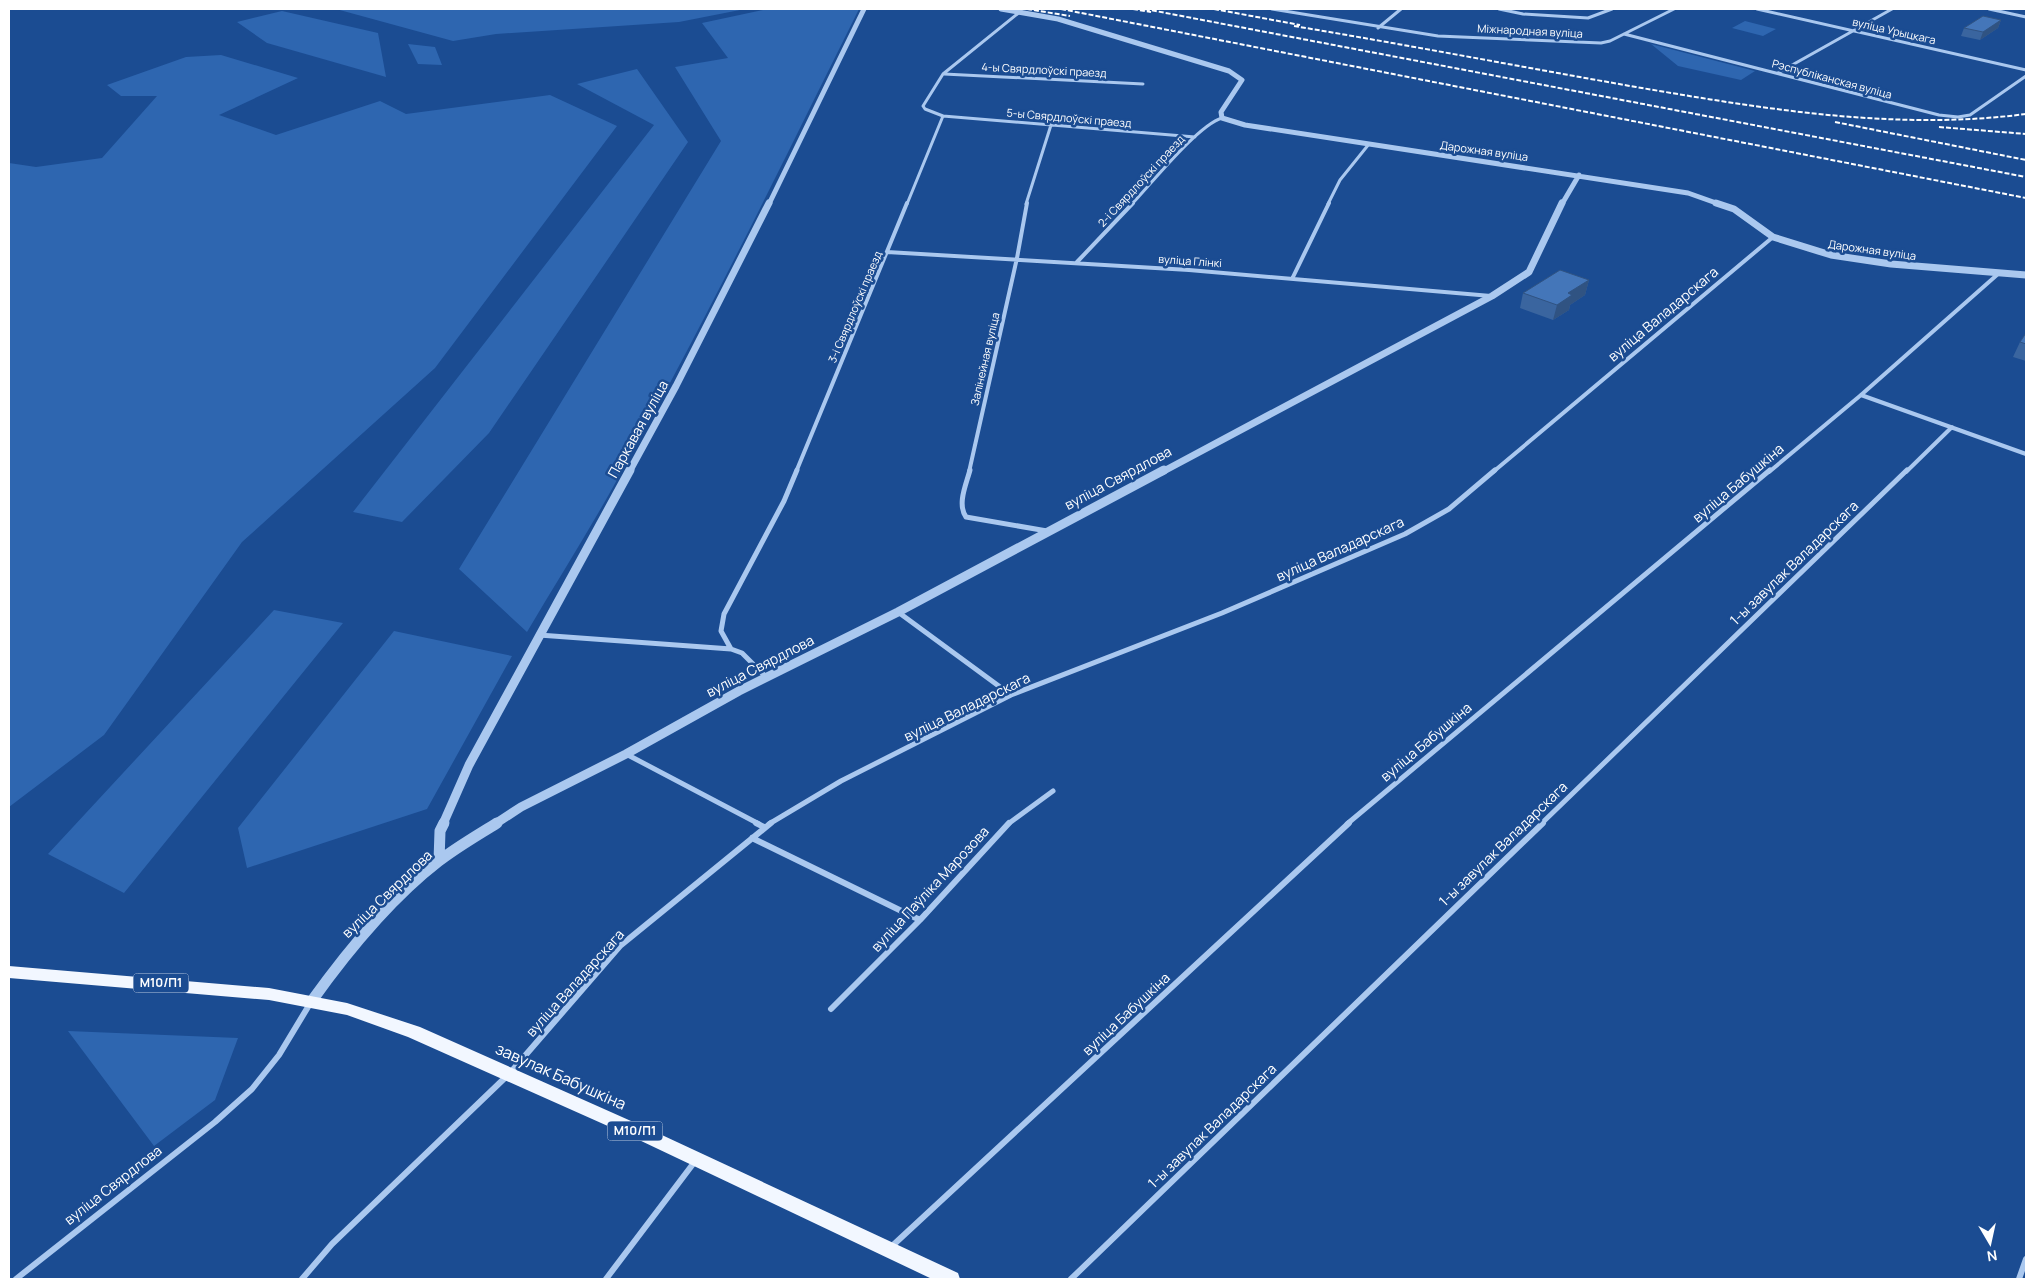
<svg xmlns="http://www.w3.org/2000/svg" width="2035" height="1288" font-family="Manrope,sans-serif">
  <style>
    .green { fill: #2e66b0 }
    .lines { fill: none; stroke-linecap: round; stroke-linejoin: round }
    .minor-far3 { stroke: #aac8ef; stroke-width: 3 }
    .minor-far2 { stroke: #aac8ef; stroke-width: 4 }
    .minor-far1 { stroke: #aac8ef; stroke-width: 5 }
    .minor { stroke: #aac8ef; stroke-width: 6 }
    .tertiary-far3 { stroke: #aac8ef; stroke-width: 5 }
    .tertiary-far2 { stroke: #aac8ef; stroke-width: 7 }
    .tertiary-far1 { stroke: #aac8ef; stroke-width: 9 }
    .tertiary { stroke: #aac8ef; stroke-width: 11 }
    .primary { fill: #f2f7ff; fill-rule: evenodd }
    .rail { stroke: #fff; stroke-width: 2; stroke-dasharray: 5 2; stroke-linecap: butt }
    .wall { fill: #3a659f }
    .shaded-wall { fill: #305382 }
    .building { fill: #4476b9; stroke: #305382 }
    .labels { text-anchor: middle; stroke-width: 5; stroke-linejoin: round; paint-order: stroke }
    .far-street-label { font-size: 11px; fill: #fff; stroke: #1b4c92 }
    .shield { fill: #1b4c92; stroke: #bbc9de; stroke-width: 1 }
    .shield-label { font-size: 12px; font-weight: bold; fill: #fff }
    .street-label { font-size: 14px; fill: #fff; stroke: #1b4c92 }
    .near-street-label { font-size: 16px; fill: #fff; stroke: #1b4c92 }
  </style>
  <rect width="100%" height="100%" fill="#1b4c92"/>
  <!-- green -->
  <path class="green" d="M 336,9 L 745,9 L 679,22 L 496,34 L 453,41 Z
    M 767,9 L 859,9 C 778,172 698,337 608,496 C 582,542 554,586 527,632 L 459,569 L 721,141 L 675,67 L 728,58 L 702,23 Z
    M 282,11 L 378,33 L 386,77 L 267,43 L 237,22 Z
    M 1745,21 L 1776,29 L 1763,36 L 1732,28 Z
    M 408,44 L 435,47 L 442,65 L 418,64 Z
    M 1651,44 L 1755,71 L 1741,80 L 1678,66 Z
    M 221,55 L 298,78 L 219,115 L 276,135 L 380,101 L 406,114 L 550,95 L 617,126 L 435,368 L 242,542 L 104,735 L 9,807 L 9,163 L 36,167 L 102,158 L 157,96 L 121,96 L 107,85 L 186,57 Z
    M 637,69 L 688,142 L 489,433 L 402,522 L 353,512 L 654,125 L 577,84 Z
    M 274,610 L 343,623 L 124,893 L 48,854 Z
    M 394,631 L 512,656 L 427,809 L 247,868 L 238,828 Z
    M 68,1031 L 238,1038 L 215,1100 L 154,1146 Z"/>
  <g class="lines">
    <!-- minor-far3 -->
    <path class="minor-far3" d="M 1272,9 L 1438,36 L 1601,43 L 1610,41 L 1674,9
      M 1499,9 L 1523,14 L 1588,18 L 1612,9
      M 1757,9 L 2026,70
      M 1989,9 L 2026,17
      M 1378,28 L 1401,9
      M 1624,34 L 1939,115 L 1958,117 L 1970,115 L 2026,76
      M 1778,73 L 1892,9
      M 944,74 L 1143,84
      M 943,116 L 1195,137
      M 907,204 L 943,116 L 925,109 L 923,106 L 943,74 L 1021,11
      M 1026,204 L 1051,125
      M 1132,204 C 1151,184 1198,125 1222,118
      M 1328,204 L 1340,180 L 1369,144"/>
    <!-- minor-far2 -->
    <path class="minor-far2" d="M 887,252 L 1189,270 L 1491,296
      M 1077,262 L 1133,203
      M 1293,277 L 1329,203
      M 1861,395 L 2026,454
      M 796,472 L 907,203
      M 969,472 L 1017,258 L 1027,203
      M 1493,472 L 1773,237
      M 1769,472 L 1861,395 L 1998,274
      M 1906,472 L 1952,427"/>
    <!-- minor-far1 -->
    <path class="minor-far1" d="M 970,470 C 966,485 957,504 966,517 L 1047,531
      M 898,612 L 1011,695
      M 539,635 L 731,649 L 742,653 L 766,677
      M 731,649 L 721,631 L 724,614 L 784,501 L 797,470
      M 626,754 L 759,824
      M 769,824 L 841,781 L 1011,695 L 1222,613 L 1405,534 L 1449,509 L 1495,470
      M 1008,824 L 1053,791
      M 1347,824 L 1770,470
      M 1541,824 L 1907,470"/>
    <!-- minor -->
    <path class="minor" d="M 756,823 L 764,827
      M 752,838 L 920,920
      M 831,1009 L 920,920 L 1009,823
      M 891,1247 L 1349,823
      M 16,1279 L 215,1122 L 252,1089 L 279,1055 L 311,1002
      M 302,1279 L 332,1244 L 510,1073 L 620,946 L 771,823
      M 606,1279 L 696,1160
      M 1071,1279 L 1543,823
      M 2019,1279 L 2026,1259"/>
    <!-- tertiary-far3 -->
    <path class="tertiary-far3" d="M 1001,9 L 1058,19 L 1229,71 L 1242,80 L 1221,112 L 1222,118 L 1245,125 L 1688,193 L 1719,204
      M 769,204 L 864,9
      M 1562,204 L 1579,175"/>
    <!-- tertiary-far2 -->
    <path class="tertiary-far2" d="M 1716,203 L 1734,209 L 1773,237 L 1831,255 L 1891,264 L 2026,275
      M 629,472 L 676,386 L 769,203
      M 1162,472 L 1492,296 L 1529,272 L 1562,203"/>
    <!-- tertiary-far1 -->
    <path class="tertiary-far1" d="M 443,824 L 469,765 L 630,470
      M 495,824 L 521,807 L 626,754 L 739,691 L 898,612 L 1164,470"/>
    <!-- tertiary -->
    <path class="tertiary" d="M 439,861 L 440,831 L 444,823
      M 311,1002 C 346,953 391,898 439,861 C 457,847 478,835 497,823"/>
    <!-- primary -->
    <path class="primary" d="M 9,966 L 269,988 L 347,1003 L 420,1027 L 649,1129 L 958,1273 L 960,1279 L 932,1279 L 637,1139 L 408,1037 L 347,1015 L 269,1000 L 9,978 Z"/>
    <!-- rail -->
    <path class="rail" d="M 1027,9 L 1070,16
      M 1061,9 L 2026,198
      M 1133,9 L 1151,12
      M 1145,9 L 2026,177
      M 1214,9 L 1300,25
      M 1294,26 C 1408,45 1522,67 1636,87 C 1765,109 1895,131 2026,114
      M 1835,122 L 2026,160
      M 1939,127 L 2026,134"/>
  </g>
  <!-- wall -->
  <path class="wall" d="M 2001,20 L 1998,28 L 1980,40 L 1961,36 L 1964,28 Z
    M 1589,280 L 1585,295 L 1570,305 L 1569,310 L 1553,320 L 1520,308 L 1523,293 Z
    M 2026,333 L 2026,361 L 2013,357 L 2020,342 Z"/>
  <!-- shaded-wall -->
  <path class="shaded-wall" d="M 2001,20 L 1998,28 L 1980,40 L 1983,32 Z
    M 1589,280 L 1585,295 L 1570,305 L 1569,310 L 1553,320 L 1557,305 L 1568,293 Z"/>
  <!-- building -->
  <path class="building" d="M 1983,16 L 2001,20 L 1983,32 L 1964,28 Z
    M 1560,270 L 1589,280 L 1568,293 L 1572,295 L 1557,305 L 1523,293 Z
    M 2026,333 L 2026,344 L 2020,342 Z"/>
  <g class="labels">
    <!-- far-street labels -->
    <g class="far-street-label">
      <text transform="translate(1530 31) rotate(3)" y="4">Міжнародная вуліца</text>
      <text transform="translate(1894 31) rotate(13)" y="4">вуліца Урыцкага</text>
      <text transform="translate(1044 70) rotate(3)" y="4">4-ы Свярдлоўскі праезд</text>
      <text transform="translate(1832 79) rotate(15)" y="4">Рэспубліканская вуліца</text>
      <text transform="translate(1069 118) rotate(5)" y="4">5-ы Свярдлоўскі праезд</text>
      <text transform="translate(1484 151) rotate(8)" y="4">Дарожная вуліца</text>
      <text transform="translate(1141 181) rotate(-47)" y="4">2-і Свярдлоўскі праезд</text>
      <text transform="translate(1872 250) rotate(8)" y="4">Дарожная вуліца</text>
      <text transform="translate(1190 261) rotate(4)" y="4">вуліца Глінкі</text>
      <text transform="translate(855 307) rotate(-67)" y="4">3-і Свярдлоўскі праезд</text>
      <text transform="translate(985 359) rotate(-77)" y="4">Залінейная вуліца</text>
    </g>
    <!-- shield labels -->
    <g class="shield">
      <rect x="133.5" y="973.5" width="55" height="19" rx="4"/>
      <rect x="607.5" y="1121.5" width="55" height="19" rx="4"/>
    </g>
    <g class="shield-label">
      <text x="161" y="987">М10/П1</text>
      <text x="635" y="1135">М10/П1</text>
    </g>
    <!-- street labels -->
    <g class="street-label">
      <text transform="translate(1663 314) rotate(-40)" y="5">вуліца Валадарскага</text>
      <text transform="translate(638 429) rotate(-61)" y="5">Паркавая вуліца</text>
      <text transform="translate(1118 478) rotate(-28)" y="5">вуліца Свярдлова</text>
      <text transform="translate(1738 483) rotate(-40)" y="5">вуліца Бабушкіна</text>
      <text transform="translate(1340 549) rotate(-24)" y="5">вуліца Валадарскага</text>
      <text transform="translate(1794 563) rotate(-44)" y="5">1-ы завулак Валадарскага</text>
      <text transform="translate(760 666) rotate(-27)" y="5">вуліца Свярдлова</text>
      <text transform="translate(967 707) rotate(-26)" y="5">вуліца Валадарскага</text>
      <text transform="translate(1426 742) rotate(-40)" y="5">вуліца Бабушкіна</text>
      <text transform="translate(1503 844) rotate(-44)" y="5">1-ы завулак Валадарскага</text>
      <text transform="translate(930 889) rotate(-47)" y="5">вуліца Паўліка Марозова</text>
      <text transform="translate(387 894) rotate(-44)" y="5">вуліца Свярдлова</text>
      <text transform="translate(575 983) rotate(-48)" y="5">вуліца Валадарскага</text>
      <text transform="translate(1126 1014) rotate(-43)" y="5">вуліца Бабушкіна</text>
      <text transform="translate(1212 1126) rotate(-44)" y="5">1-ы завулак Валадарскага</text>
      <text transform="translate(113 1185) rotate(-38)" y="5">вуліца Свярдлова</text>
    </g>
    <!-- near-street labels -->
    <g class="near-street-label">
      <text transform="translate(561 1076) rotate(24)" y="6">завулак Бабушкіна</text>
    </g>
  </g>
  <!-- border -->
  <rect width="2035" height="1288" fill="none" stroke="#ffffff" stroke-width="20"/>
  <!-- north arrow -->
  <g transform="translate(1990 1243) rotate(171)" stroke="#1b4c92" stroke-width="4" paint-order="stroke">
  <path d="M0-4L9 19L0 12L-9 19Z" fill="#ffffff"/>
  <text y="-8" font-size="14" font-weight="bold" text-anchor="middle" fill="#ffffff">N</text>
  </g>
</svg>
